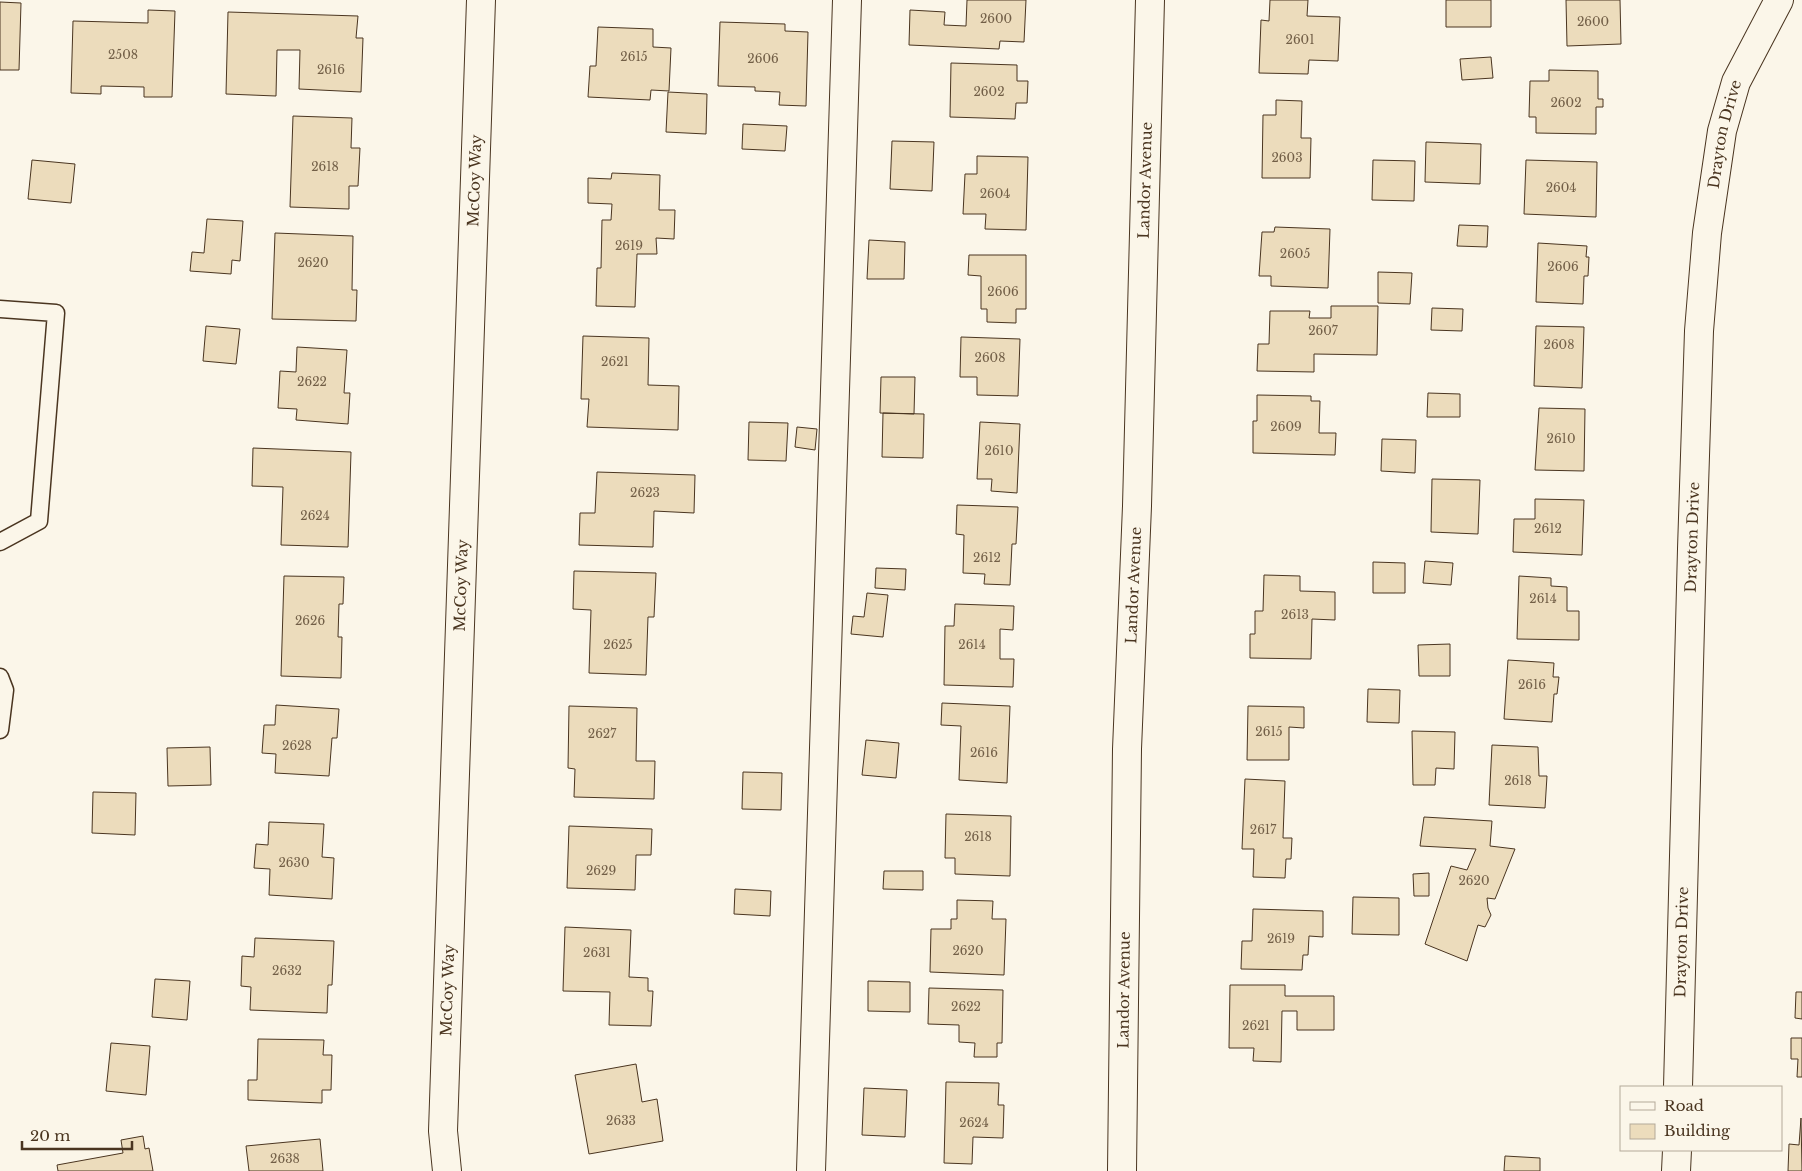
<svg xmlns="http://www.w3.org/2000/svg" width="1802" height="1171" font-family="'Libre Baskerville',serif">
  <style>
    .building { fill: #ecdcbc; stroke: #4a3520 }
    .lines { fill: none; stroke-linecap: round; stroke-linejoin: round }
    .lane-casing { stroke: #4a3520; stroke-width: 19 }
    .street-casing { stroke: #4a3520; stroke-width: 30 }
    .lane { stroke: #fbf6e9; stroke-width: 16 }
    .street { stroke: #fbf6e9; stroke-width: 28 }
    .labels { text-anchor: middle; stroke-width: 4; stroke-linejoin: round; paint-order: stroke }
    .number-label { font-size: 12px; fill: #725f47 }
    .street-label { font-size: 15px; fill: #4a3520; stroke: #fbf6e9 }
  </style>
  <rect width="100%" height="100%" fill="#fbf6e9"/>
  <!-- building -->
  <path class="building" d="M 967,0 L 1026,0 L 1024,42 L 1000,41 L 999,49 L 909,45 L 910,10 L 945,12 L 944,25 L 966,26 Z
    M 1270,0 L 1308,0 L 1307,16 L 1340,17 L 1338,61 L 1309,60 L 1308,74 L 1259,73 L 1261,20 L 1269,21 Z
    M 1446,0 L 1491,0 L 1491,27 L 1446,27 Z
    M 1566,0 L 1620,0 L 1621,44 L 1567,46 Z
    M 0,2 L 21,3 L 19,70 L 0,70 Z
    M 148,10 L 175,11 L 172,97 L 144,97 L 144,87 L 101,86 L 101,94 L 71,93 L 73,21 L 148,23 Z
    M 228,12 L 358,16 L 356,38 L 363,38 L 361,92 L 299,89 L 300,50 L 277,50 L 276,96 L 226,94 Z
    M 720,22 L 785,24 L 785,31 L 808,32 L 806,106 L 779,105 L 780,92 L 755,91 L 755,87 L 718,86 Z
    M 598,27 L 653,29 L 653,47 L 671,48 L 669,91 L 651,90 L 650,100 L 588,97 L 590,66 L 596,66 Z
    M 1491,57 L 1493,78 L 1462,80 L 1460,59 Z
    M 951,63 L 1017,65 L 1017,81 L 1028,81 L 1027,103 L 1016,103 L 1015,119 L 950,117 Z
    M 1549,70 L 1598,71 L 1598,99 L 1603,99 L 1603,107 L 1596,107 L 1596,134 L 1536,133 L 1536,117 L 1529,117 L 1530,81 L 1549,81 Z
    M 668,92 L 707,94 L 706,134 L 666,132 Z
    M 1276,100 L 1302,101 L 1301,138 L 1311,138 L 1310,178 L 1262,178 L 1263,115 L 1276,115 Z
    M 293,116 L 352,118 L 351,148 L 360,148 L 358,186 L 349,186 L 349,209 L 290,207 Z
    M 743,124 L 787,126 L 785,151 L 742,149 Z
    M 892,141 L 934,142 L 932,191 L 890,189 Z
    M 1426,142 L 1481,144 L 1480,184 L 1425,182 Z
    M 977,156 L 1028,157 L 1026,230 L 985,229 L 986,214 L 963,214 L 965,174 L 977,174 Z
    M 32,160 L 75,164 L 71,203 L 28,199 Z
    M 1373,160 L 1415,161 L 1414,201 L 1372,200 Z
    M 1526,160 L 1597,162 L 1596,217 L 1524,214 Z
    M 612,173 L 660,175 L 659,210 L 675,210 L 674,239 L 656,238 L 657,254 L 637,254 L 635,307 L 596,306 L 597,268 L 601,268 L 602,220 L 611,220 L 612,204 L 588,203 L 588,178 L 611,179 Z
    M 207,219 L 243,221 L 240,261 L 232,260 L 231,274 L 190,271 L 192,252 L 204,253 Z
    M 1459,225 L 1488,226 L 1487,247 L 1457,246 Z
    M 1275,227 L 1330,229 L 1328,288 L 1271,286 L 1271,276 L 1259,276 L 1262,232 L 1274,232 Z
    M 275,233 L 353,236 L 352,290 L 357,290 L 356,321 L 272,319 Z
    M 869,240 L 905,242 L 904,279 L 867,279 Z
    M 1538,243 L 1587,246 L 1586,257 L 1589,257 L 1588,276 L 1584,276 L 1583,304 L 1536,302 Z
    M 969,255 L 1026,255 L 1026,309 L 1016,309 L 1016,323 L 987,322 L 987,309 L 981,309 L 981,276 L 968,275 Z
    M 1378,272 L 1412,273 L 1410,304 L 1378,303 Z
    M 1331,306 L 1378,306 L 1377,355 L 1314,354 L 1314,372 L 1257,371 L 1258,344 L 1269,344 L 1270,311 L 1310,311 L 1309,318 L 1331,318 Z
    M 1432,308 L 1463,309 L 1462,331 L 1431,330 Z
    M 206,326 L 240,329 L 236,364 L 203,361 Z
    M 1536,326 L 1584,327 L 1582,388 L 1534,386 Z
    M 583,336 L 649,338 L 648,385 L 679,386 L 678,430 L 587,427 L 589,399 L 581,399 Z
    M 961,337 L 1020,339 L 1018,396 L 977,395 L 977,377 L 960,377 Z
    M 297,347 L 347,350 L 344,393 L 350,393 L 348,424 L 296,420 L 297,409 L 278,408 L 280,371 L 296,372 Z
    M 881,377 L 915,377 L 914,414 L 880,413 Z
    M 1428,393 L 1460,394 L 1460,417 L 1427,417 Z
    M 1257,395 L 1311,396 L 1311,401 L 1320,401 L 1319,433 L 1336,433 L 1335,455 L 1253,453 L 1253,421 L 1257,421 Z
    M 1539,408 L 1585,409 L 1584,471 L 1535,470 Z
    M 883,413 L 924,414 L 923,458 L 882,457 Z
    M 749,422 L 788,423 L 786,461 L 748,460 Z
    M 980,422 L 1020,424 L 1017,493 L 991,491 L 992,479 L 977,479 Z
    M 797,427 L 817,429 L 815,450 L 795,447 Z
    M 1382,439 L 1416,440 L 1415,473 L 1381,471 Z
    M 253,448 L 351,452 L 348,547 L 281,545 L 283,487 L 252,486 Z
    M 597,472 L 695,475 L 694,513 L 654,511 L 653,547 L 579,545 L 580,513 L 595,513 Z
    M 1432,479 L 1480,480 L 1478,534 L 1431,532 Z
    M 1535,499 L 1584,500 L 1582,555 L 1513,552 L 1514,519 L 1535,519 Z
    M 957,505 L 1018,507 L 1016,544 L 1012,544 L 1010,585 L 984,584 L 985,574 L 963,573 L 964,535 L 956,534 Z
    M 1425,561 L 1453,563 L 1451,585 L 1423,583 Z
    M 1373,562 L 1405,563 L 1405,593 L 1373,593 Z
    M 876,568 L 906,569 L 905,590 L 875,588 Z
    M 574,571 L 656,573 L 654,617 L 648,617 L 646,675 L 589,673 L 591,610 L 573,609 Z
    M 1264,575 L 1300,576 L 1300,591 L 1335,592 L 1335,620 L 1312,619 L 1311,659 L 1250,658 L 1250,634 L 1255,634 L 1255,611 L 1263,611 Z
    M 284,576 L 344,577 L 343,604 L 339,604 L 338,637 L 342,637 L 341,678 L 281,676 Z
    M 1519,576 L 1551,578 L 1551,586 L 1567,587 L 1567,611 L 1579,611 L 1579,640 L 1517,639 Z
    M 867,593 L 888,595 L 883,637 L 851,634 L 853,616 L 864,617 Z
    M 955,604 L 1014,606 L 1013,630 L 1000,629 L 1000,659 L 1014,659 L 1013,687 L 944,685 L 945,626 L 954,626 Z
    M 1450,644 L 1450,676 L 1419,676 L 1418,645 Z
    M 1508,660 L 1554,663 L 1553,677 L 1559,677 L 1557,694 L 1554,694 L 1552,722 L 1504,719 Z
    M 1368,689 L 1400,690 L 1399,723 L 1367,722 Z
    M 942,703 L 1010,706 L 1007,783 L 959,780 L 961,726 L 941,725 Z
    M 276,705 L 339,709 L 337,738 L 332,738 L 329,776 L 275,773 L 276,754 L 262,753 L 264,725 L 275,725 Z
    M 569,706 L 637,708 L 636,761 L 655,761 L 654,799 L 574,797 L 575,769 L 568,768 Z
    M 1248,706 L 1304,707 L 1304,728 L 1289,727 L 1289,760 L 1247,760 Z
    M 1412,731 L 1455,732 L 1454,769 L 1436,768 L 1435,785 L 1413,785 Z
    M 866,740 L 899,743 L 896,778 L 862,775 Z
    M 1492,745 L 1538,747 L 1539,776 L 1547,776 L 1545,808 L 1489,805 Z
    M 210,747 L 211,785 L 168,786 L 167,748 Z
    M 743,772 L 782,773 L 781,810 L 742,809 Z
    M 1245,779 L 1285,781 L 1283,838 L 1292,838 L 1291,859 L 1286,859 L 1285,878 L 1253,877 L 1254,849 L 1242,849 Z
    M 93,792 L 136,793 L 135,835 L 92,833 Z
    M 946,814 L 1011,816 L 1010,876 L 955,874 L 955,858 L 945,858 Z
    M 1424,817 L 1492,821 L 1490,846 L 1515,849 L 1495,899 L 1487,898 L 1488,908 L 1491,915 L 1485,927 L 1478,925 L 1467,961 L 1425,944 L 1451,866 L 1467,870 L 1476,849 L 1420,846 Z
    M 269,822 L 324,824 L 322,857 L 334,858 L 332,899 L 269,895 L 270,869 L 254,868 L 256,844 L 268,845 Z
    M 569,826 L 652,829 L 651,855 L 636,855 L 635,890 L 567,888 Z
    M 884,871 L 923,871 L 923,890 L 883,889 Z
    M 1429,873 L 1429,896 L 1414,896 L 1413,874 Z
    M 735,889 L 771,891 L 770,916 L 734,914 Z
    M 1353,897 L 1399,898 L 1399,935 L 1352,934 Z
    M 957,900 L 993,901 L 992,919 L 1006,919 L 1004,975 L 930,972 L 931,929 L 951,929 L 951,919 L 957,919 Z
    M 1253,909 L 1323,911 L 1323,937 L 1309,936 L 1308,955 L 1303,955 L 1302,970 L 1241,969 L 1242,941 L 1252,941 Z
    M 565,927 L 631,930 L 629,977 L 648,978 L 648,991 L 653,991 L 651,1026 L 609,1025 L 610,992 L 563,991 Z
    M 255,938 L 334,941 L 332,985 L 328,985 L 327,1013 L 250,1010 L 251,987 L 241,986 L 242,956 L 254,957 Z
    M 155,979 L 190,981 L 187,1020 L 152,1017 Z
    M 868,981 L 910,982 L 910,1012 L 868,1011 Z
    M 1230,985 L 1285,985 L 1285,996 L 1334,996 L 1334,1030 L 1297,1030 L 1297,1011 L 1282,1011 L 1281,1062 L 1253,1061 L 1254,1048 L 1229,1048 Z
    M 929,988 L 1003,990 L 1002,1043 L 997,1043 L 997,1057 L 974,1057 L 975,1043 L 959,1042 L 959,1025 L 928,1024 Z
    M 1796,992 L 1802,992 L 1802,1019 L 1795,1018 Z
    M 1791,1038 L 1802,1038 L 1802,1077 L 1797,1077 L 1798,1059 L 1791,1059 Z
    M 258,1039 L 324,1040 L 323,1055 L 332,1055 L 331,1090 L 322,1090 L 322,1103 L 248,1100 L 248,1080 L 257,1080 Z
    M 111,1043 L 150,1046 L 146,1095 L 106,1091 Z
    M 636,1064 L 642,1102 L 657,1099 L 663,1141 L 589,1154 L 575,1075 Z
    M 946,1082 L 999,1083 L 998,1105 L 1004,1105 L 1003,1138 L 973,1137 L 972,1164 L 944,1163 Z
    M 864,1088 L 907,1090 L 905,1137 L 862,1135 Z
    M 1801,1118 L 1802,1171 L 1788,1171 L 1789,1144 L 1799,1145 Z
    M 143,1136 L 145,1149 L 149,1148 L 153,1171 L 58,1171 L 57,1165 L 123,1153 L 121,1140 Z
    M 320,1139 L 323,1171 L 249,1171 L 246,1146 Z
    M 1505,1156 L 1540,1158 L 1540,1171 L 1504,1171 Z"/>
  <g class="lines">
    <defs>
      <path id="lane" d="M 0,309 L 56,313 L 39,521 L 0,542
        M 0,677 L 5,690 L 0,730"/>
      <g id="street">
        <path id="s1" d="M 1678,1087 L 1692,549 L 1699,331 L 1707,233 L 1722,131 L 1736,82 L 1779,0"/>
        <path id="s2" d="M 447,1171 L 443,1131 L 481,0"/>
        <path d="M 811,1171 L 847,0"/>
        <path id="s3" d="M 1122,1171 L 1127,749 L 1137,506 L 1150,0"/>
        <path d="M 1676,1171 L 1677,1150"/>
      </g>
    </defs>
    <!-- lane casing -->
    <use href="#lane" class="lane-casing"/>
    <!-- street casing -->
    <use href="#street" class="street-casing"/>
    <!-- lane -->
    <use href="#lane" class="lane"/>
    <!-- street -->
    <use href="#street" class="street"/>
  </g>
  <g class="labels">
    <!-- number labels -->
    <g class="number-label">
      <text x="996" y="23">2600</text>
      <text x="1593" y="26">2600</text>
      <text x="1300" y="44">2601</text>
      <text x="123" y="59">2508</text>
      <text x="634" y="61">2615</text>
      <text x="763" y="63">2606</text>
      <text x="331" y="74">2616</text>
      <text x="989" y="96">2602</text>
      <text x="1566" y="107">2602</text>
      <text x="1287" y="162">2603</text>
      <text x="325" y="171">2618</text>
      <text x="1561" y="192">2604</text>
      <text x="995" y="198">2604</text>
      <text x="629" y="250">2619</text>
      <text x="1295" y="258">2605</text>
      <text x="313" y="267">2620</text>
      <text x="1563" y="271">2606</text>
      <text x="1003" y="296">2606</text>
      <text x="1323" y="335">2607</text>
      <text x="1559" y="349">2608</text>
      <text x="990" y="362">2608</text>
      <text x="615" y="366">2621</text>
      <text x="312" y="386">2622</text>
      <text x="1286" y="431">2609</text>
      <text x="1561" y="443">2610</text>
      <text x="999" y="455">2610</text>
      <text x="645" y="497">2623</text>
      <text x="315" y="520">2624</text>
      <text x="1548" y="533">2612</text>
      <text x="987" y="562">2612</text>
      <text x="1543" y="603">2614</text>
      <text x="1295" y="619">2613</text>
      <text x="310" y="625">2626</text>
      <text x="618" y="649">2625</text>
      <text x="972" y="649">2614</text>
      <text x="1532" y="689">2616</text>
      <text x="1269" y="736">2615</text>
      <text x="602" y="738">2627</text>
      <text x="297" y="750">2628</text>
      <text x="984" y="757">2616</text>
      <text x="1518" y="785">2618</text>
      <text x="1263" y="834">2617</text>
      <text x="978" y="841">2618</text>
      <text x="294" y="867">2630</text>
      <text x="601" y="875">2629</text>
      <text x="1474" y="885">2620</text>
      <text x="1281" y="943">2619</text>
      <text x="968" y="955">2620</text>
      <text x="597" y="957">2631</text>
      <text x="287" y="975">2632</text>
      <text x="966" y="1011">2622</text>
      <text x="1256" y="1030">2621</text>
      <text x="621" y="1125">2633</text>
      <text x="974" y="1127">2624</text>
      <text x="285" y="1163">2638</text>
    </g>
    <!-- street labels -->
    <g class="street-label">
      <text dy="5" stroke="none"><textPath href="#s1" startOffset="955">Drayton Drive</textPath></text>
      <text dy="5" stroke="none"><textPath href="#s2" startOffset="991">McCoy Way</textPath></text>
      <text dy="5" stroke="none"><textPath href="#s3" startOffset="991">Landor Avenue</textPath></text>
      <text dy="5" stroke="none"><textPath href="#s1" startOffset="550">Drayton Drive</textPath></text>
      <text dy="5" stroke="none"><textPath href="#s3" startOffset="586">Landor Avenue</textPath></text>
      <text dy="5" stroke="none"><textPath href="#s2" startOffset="586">McCoy Way</textPath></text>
      <text dy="5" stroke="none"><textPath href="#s1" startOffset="145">Drayton Drive</textPath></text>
      <text dy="5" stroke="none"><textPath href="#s2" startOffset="181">McCoy Way</textPath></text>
      <text dy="5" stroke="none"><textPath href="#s3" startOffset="181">Landor Avenue</textPath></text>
    </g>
  </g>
  <!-- legend -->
  <rect x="1620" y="1086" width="162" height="65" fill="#fbf6e9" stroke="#b4a999"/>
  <rect x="1630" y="1102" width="25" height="8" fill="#fbf6e9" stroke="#b4a999"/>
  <text x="1664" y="1111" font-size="15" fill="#4a3520">Road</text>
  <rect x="1630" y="1124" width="25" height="15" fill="#ecdcbc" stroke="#b4a999"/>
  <text x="1664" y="1136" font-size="15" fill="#4a3520">Building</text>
  <!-- scale -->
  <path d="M22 1141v8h110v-8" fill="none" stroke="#4a3520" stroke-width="2.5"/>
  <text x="30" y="1141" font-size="15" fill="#4a3520" stroke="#fbf6e9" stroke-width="4" paint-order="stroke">20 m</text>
</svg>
